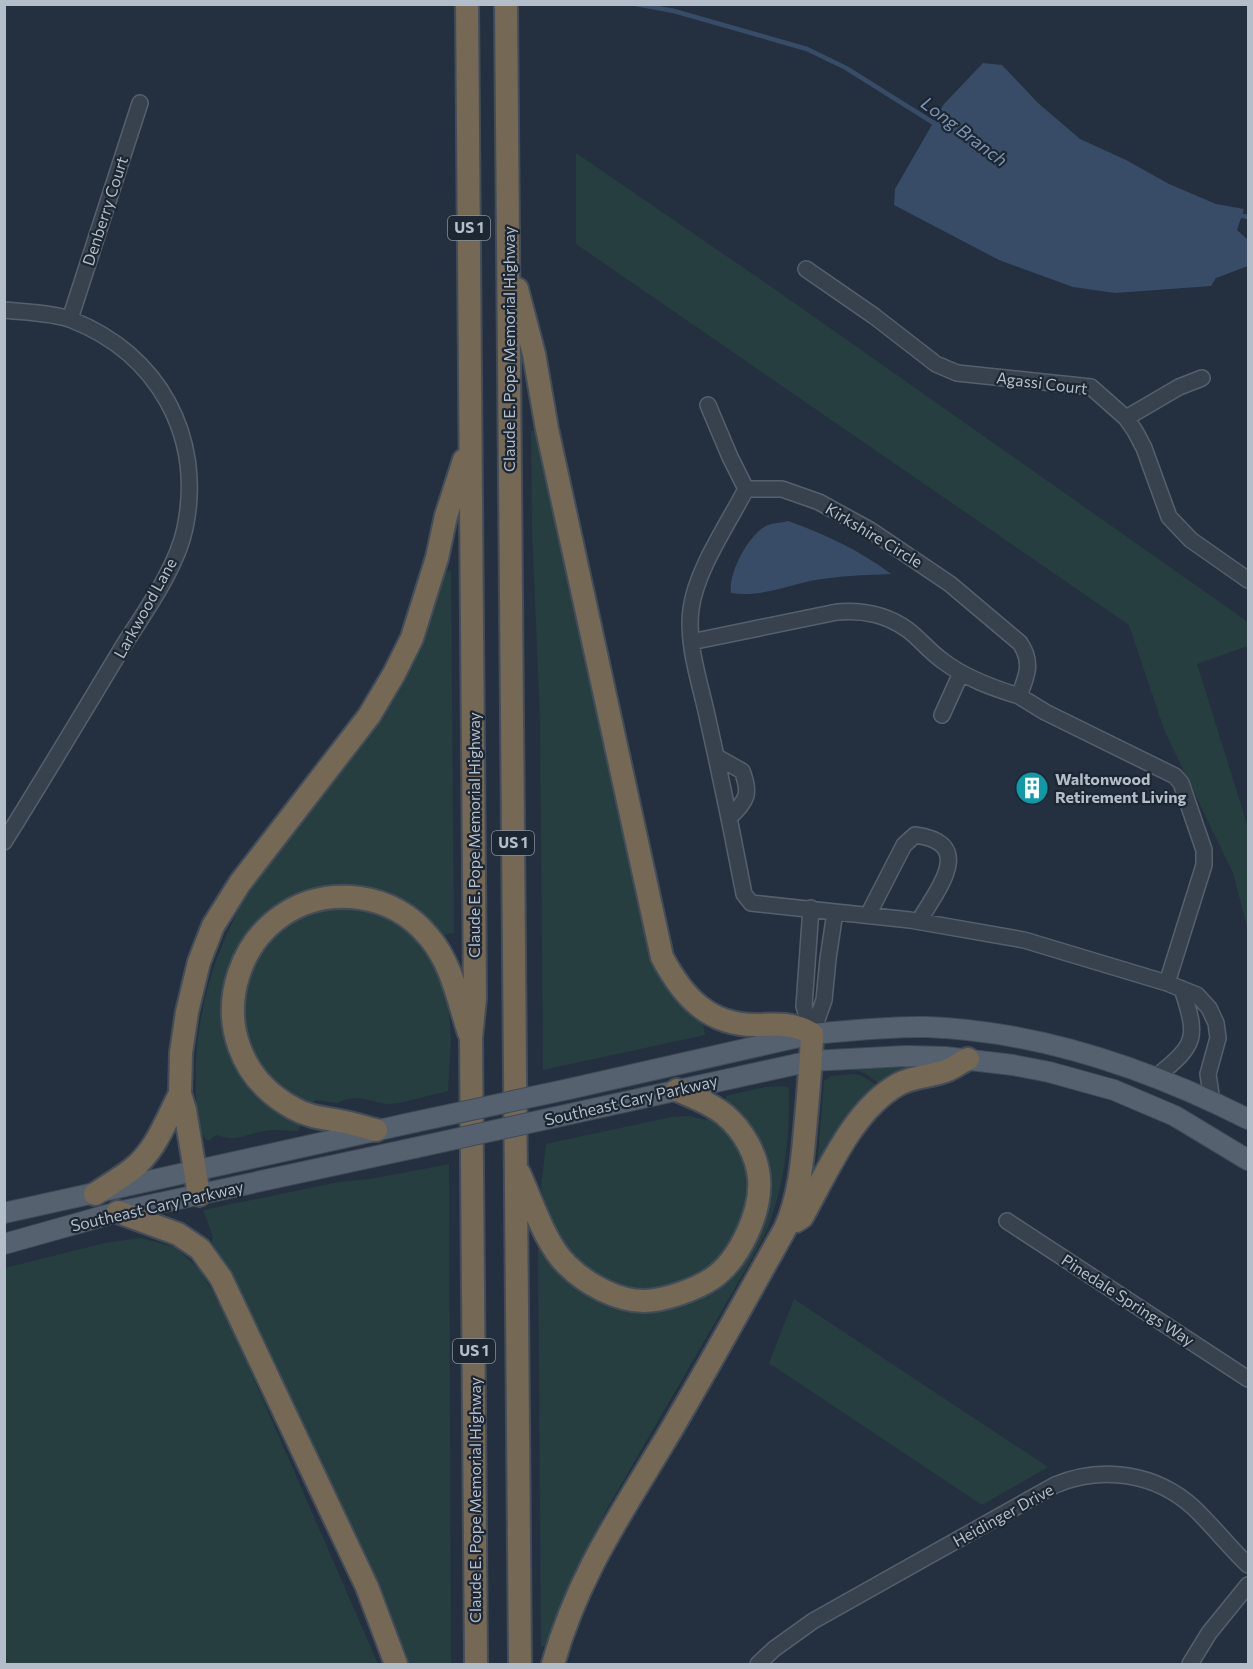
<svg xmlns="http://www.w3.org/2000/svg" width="1253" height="1669" font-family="Commissioner,sans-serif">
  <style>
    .green { fill: #263e40 }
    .water { fill: #384c67 }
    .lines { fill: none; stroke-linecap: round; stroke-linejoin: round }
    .stream { stroke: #384c67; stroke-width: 4.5 }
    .minor-casing { stroke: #56606d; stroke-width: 18 }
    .major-casing { stroke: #414b58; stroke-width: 22 }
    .highway-casing { stroke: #434d5a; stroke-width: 26 }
    .minor { stroke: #38424f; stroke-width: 15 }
    .major { stroke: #56616f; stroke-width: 20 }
    .highway { stroke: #756855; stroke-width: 22 }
    .major-bridge-casing { stroke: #414b58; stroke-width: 22; stroke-linecap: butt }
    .major-bridge { stroke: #56616f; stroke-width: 20 }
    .labels { text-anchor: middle; stroke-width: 4.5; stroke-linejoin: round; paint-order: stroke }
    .shield { fill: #1d2734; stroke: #87909d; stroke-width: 1.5 }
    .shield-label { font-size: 15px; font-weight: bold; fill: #b4bdca }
    .street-label { font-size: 16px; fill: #b4bdca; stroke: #1d2734 }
    .poi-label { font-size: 16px; font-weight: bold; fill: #b4bdca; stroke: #1d2734; text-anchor: start }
    .water-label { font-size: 18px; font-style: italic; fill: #7c94b2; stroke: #1d2734 }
  </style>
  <rect width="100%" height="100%" fill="#24303f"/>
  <!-- green -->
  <path class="green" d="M 576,153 L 773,288 L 1248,622 L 1248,646 L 1197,664 L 1248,827 L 1248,930 L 1233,873 L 1165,732 L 1129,625 L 576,244 Z
    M 531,431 L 539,431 L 650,952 C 664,985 673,1001 703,1022 L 705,1035 L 543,1070 L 540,720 L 532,528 Z
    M 451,571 L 454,933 C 448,934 441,936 436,934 C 431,932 425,927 421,924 C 403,913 386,899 367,890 C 358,885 332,887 322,889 C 230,906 192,1017 249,1089 C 263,1106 283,1115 301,1124 L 298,1131 C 286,1131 275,1129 264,1131 C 243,1134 241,1143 216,1135 L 208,1141 C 199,1134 198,1119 197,1108 C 191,1044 204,981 232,923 C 247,890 273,863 291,832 C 343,746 391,659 441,572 Z
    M 357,905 L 396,918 L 427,947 L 448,997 L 451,1039 L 448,1091 L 399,1103 L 386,1104 L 359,1098 L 347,1099 L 337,1103 L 316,1100 L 308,1107 L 284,1094 L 253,1061 L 240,1020 L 252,960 L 280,925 L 314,908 Z
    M 911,1066 L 912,1068 C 904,1072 890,1084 881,1083 C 872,1082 868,1070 851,1070 L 867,1067 Z
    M 854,1074 C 863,1075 869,1080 876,1085 L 875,1091 L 817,1166 L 824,1081 L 831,1076 Z
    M 784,1086 L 789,1088 C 790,1135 785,1186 767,1229 C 762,1241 756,1251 750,1262 L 607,1509 L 565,1593 L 547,1646 L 541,1646 L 538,1250 L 545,1249 L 580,1287 L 694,1297 L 768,1206 L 770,1184 L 760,1143 L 746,1120 L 726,1102 L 726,1096 L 765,1087 Z
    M 709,1115 L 734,1138 L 749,1172 L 751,1194 L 737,1237 L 705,1274 L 656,1291 L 635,1291 L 607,1283 L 566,1253 L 551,1226 L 541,1188 L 546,1144 L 671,1117 L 689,1116 L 706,1120 Z
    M 449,1164 L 451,1664 L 404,1664 L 211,1245 L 213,1237 L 203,1210 L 339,1182 L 370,1179 Z
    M 140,1238 L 175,1247 L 200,1270 L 226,1315 L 378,1664 L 5,1664 L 5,1268 L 105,1243 Z
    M 794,1299 L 1048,1467 L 982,1505 L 769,1363 Z"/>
  <!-- water -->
  <path class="water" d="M 983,63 L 1002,65 L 1038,103 L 1080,139 L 1126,160 L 1169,184 L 1216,204 L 1244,209 L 1237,230 L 1248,240 L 1248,266 L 1216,278 L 1211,286 L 1115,293 L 1073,287 L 999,260 L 894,205 L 895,189 L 944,104 Z
    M 788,521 C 825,534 859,550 891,574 C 864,575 837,576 810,581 C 784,587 759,597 731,593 C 728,574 747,538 764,527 C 770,523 781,523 788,521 Z"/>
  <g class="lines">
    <!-- stream -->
    <path class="stream" d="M 636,4 L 674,11 L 807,49 L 846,68 L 937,125
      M 1238,215 L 1248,217"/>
    <defs>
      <path id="minor" d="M 806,269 L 874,316 L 936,364 L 957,373 L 1091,387 L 1126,418 L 1135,431 L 1144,448 L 1169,517 L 1191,540 L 1248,580
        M 4,310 C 23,312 55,313 72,320 C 158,354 204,436 185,528 C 177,568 144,613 122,648 C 83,713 44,778 4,842
        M 70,319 L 140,103
        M 708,405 L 730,457 L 746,489
        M 1126,418 L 1179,387 L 1202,378
        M 746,489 C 728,524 696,570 691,609 C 686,645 701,685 708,720 C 721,778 733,836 744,894 L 751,903 L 910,920 L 1024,940 L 1167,983 L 1197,995 L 1209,1008 L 1216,1023 L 1218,1038 L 1208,1074 L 1212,1101
        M 746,489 L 782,489 L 819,502 L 870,530 L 950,584 L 1020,643 C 1033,662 1027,676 1019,696 L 1045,712 L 1175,776 L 1181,783 L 1204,850 L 1204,865 L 1167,983
        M 691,642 L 837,612 C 863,610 886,614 908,630 C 920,639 930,652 943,661 C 965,678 993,688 1019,696
        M 942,715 L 961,673
        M 717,757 L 742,771 C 751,794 747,800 730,817
        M 811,908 L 804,1006 L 812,1034
        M 868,915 L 904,845 L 915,835 C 977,843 937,890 919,921
        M 812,1034 L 824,1000 L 828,959 L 835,912
        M 1156,1077 C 1197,1044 1198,1038 1182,989
        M 1007,1221 L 1248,1379
        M 758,1664 L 774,1649 L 813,1621 L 1055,1485 C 1102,1465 1156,1473 1194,1508 C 1213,1526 1229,1547 1248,1565
        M 1190,1664 L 1209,1633 L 1248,1585"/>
      <path id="major" d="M 569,1089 L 812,1034 C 850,1031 887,1026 926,1027 C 1038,1031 1149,1069 1248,1119
        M 570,1114 L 811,1061 L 906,1056 L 945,1057 L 1013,1065 L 1049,1072 L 1114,1090 L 1175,1116 L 1248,1160
        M 4,1213 L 415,1122
        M 4,1244 L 118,1212 L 414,1148"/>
      <path id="highway" d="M 467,4 L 475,998 L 471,1038 L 476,1664
        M 506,4 L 520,1664
        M 517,289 L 534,354 L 547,429 L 662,957 C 683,997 709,1026 758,1025 C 776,1024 795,1023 812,1034 C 811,1066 808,1098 805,1130 C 802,1165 799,1197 785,1229 C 745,1300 706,1372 664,1442 C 619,1517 577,1578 553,1664
        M 376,1130 C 366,1128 356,1124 345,1122 C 327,1118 310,1118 293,1108 C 182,1047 237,882 360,898 C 388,902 411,915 429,937 C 452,964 458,1000 469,1033
        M 519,1173 C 532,1201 545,1244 567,1265 C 586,1284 617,1301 644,1301 C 664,1301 697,1289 713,1278 C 740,1259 762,1211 759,1178 C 757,1155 743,1130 725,1115 C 712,1104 693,1097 677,1090
        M 95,1194 C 107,1186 119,1179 131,1170 C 156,1151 166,1120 180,1094
        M 199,1195 L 185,1110 L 180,1094 L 181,1053 L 187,1012 L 199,962 L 213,926 L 240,883 L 369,716 L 394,674 L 412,638 L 437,558 L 446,516 L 464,460
        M 118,1212 L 178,1234 L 200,1249 L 221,1278 L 367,1587 L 396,1664
        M 796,1221 L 802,1217 C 827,1173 853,1109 899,1084 C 916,1075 932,1077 948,1070 C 955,1067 961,1062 968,1059"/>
    </defs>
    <!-- minor casing -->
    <use href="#minor" class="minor-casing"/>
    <!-- major casing -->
    <use href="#major" class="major-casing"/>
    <!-- highway casing -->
    <use href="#highway" class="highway-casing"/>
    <!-- minor -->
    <use href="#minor" class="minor"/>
    <!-- major -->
    <use href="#major" class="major"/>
    <!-- highway -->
    <use href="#highway" class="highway"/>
    <defs>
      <path id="major-bridge" d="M 415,1122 L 569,1089
        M 414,1148 L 570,1114"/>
    </defs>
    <!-- major-bridge casing -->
    <use href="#major-bridge" class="major-bridge-casing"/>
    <!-- major-bridge -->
    <use href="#major-bridge" class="major-bridge"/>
  </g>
  <!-- icons -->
  <defs>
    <symbol id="building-disc" viewBox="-11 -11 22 22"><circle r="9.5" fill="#0f9aa8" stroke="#1d2734"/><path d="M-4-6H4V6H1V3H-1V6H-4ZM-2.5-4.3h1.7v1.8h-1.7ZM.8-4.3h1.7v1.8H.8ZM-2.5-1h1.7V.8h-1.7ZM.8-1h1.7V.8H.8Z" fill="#fff"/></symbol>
  </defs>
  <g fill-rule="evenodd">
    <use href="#building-disc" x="1013" y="769" width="38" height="38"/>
  </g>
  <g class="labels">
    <!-- shield labels -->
    <g class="shield">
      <rect x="448" y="216" width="42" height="24" rx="4.5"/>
      <rect x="492" y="831" width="42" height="24" rx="4.5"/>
      <rect x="453" y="1339" width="42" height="24" rx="4.5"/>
    </g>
    <g class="shield-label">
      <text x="469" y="233">US 1</text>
      <text x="513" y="848">US 1</text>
      <text x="474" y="1356">US 1</text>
    </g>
    <!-- street labels -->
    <g class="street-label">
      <text transform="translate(105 211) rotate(-72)" y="6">Denberry Court</text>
      <text transform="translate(509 349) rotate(-90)" y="6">Claude E. Pope Memorial Highway</text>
      <text transform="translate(1042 383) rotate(7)" y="6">Agassi Court</text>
      <text transform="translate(874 535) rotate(31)" y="6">Kirkshire Circle</text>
      <text transform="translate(145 608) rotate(-61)" y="6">Larkwood Lane</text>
      <text transform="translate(474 835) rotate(-90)" y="6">Claude E. Pope Memorial Highway</text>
      <text transform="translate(631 1100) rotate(-13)" y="6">Southeast Cary Parkway</text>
      <text transform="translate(157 1206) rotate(-13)" y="6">Southeast Cary Parkway</text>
      <text transform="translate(1128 1300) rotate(33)" y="6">Pinedale Springs Way</text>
      <text transform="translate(475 1500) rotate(-90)" y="6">Claude E. Pope Memorial Highway</text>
      <text transform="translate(1003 1515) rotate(-29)" y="6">Heidinger Drive</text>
    </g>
    <!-- poi labels -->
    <g class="poi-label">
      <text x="1055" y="785">Waltonwood<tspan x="1055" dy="18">Retirement Living</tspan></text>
    </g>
    <!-- water labels -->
    <g class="water-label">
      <text transform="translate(964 132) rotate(37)" y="6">Long Branch</text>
    </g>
  </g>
  <!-- border -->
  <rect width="1253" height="1669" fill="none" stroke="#b4bdca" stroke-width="12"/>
</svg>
